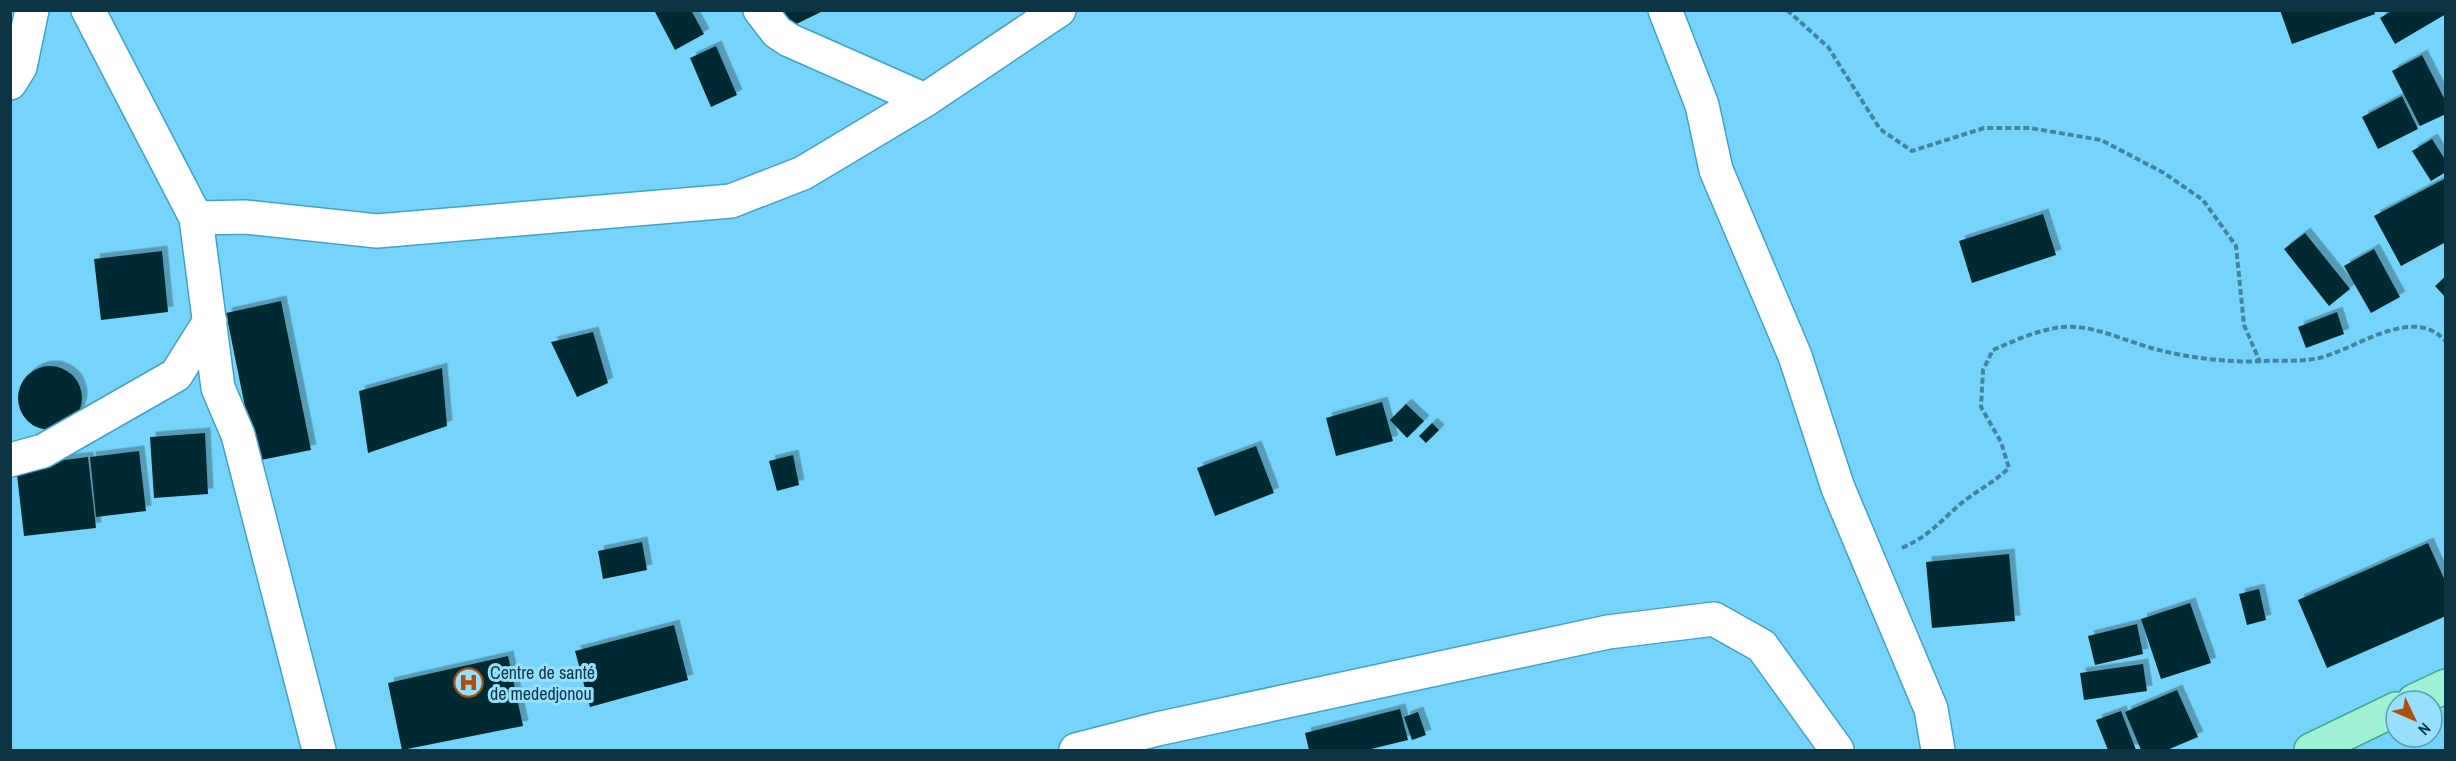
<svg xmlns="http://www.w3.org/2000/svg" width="2456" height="761" font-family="'Archivo Narrow',sans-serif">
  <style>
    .building { fill: #062c30; filter: url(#shadow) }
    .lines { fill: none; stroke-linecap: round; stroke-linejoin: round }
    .minor-casing { stroke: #41a2c6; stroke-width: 36 }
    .primary-casing { stroke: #41a98f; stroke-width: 36 }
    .path { stroke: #4186a1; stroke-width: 4; stroke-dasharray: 6 3; stroke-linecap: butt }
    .minor { stroke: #fff; stroke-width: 33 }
    .primary { stroke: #9ef1d4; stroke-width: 33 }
    .labels { text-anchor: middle; stroke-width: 6; stroke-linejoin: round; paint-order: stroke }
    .poi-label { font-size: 18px; fill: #0b3544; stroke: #97dffd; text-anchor: start }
  </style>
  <defs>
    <filter id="shadow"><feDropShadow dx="5.5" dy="-5.5" stdDeviation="0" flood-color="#0004"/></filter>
  </defs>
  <rect width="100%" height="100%" fill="#76d4fa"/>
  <!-- building -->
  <path class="building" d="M 654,10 L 691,10 L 704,34 L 675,50 Z
    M 772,10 L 825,10 L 782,31 Z
    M 2280,10 L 2374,10 L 2375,14 L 2292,44 Z
    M 2393,10 L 2446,10 L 2446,14 L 2395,44 L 2380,18 Z
    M 716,46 L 737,95 L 711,107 L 690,58 Z
    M 2422,55 L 2446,102 L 2446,114 L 2420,126 L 2392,71 Z
    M 2402,96 L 2418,129 L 2378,149 L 2362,117 Z
    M 2432,139 L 2446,161 L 2446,172 L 2431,181 L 2412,151 Z
    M 2446,178 L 2446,242 L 2401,266 L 2374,216 Z
    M 2043,214 L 2056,255 L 1972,283 L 1959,241 Z
    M 2305,233 L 2350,289 L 2329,306 L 2284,249 Z
    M 2374,249 L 2400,297 L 2371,313 L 2344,266 Z
    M 162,251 L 168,312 L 101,320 L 94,259 Z
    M 2446,276 L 2446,298 L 2435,286 Z
    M 281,301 L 311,450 L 256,461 L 226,313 Z
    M 2337,312 L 2344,334 L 2306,348 L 2298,327 Z
    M 593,332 L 608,383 L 577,397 L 551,342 Z
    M18 398a32 32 0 1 1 64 0a32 32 0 1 1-64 0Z
    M 442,368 L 447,426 L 368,453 L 359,391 Z
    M 1382,402 L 1393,441 L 1336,456 L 1326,418 Z
    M 1406,404 L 1424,421 L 1407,438 L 1390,420 Z
    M 1432,423 L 1439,430 L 1426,443 L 1419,436 Z
    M 205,433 L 208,494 L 154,498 L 150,437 Z
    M 1256,446 L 1274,493 L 1215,516 L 1197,468 Z
    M 139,451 L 146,511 L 96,517 L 90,457 Z
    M 793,455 L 799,485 L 777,491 L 769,461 Z
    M 88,457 L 96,528 L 24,536 L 16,466 Z
    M 642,542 L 647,570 L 603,579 L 598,551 Z
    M 2428,543 L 2446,583 L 2446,616 L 2327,668 L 2298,600 Z
    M 2009,554 L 2015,621 L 1932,628 L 1926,562 Z
    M 2259,589 L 2266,620 L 2247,625 L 2239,594 Z
    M 2190,603 L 2211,663 L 2161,679 L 2141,619 Z
    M 2137,624 L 2143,654 L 2095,665 L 2088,636 Z
    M 674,625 L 688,680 L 590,707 L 575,651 Z
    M 508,656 L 523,726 L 402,750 L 388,683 Z
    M 2143,664 L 2147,691 L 2084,700 L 2080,673 Z
    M 2177,690 L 2198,737 L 2167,750 L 2141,750 L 2125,712 Z
    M 1400,709 L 1408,740 L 1367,750 L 1309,750 L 1305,733 Z
    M 2121,711 L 2136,750 L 2108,750 L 2096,720 Z
    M 1418,712 L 1426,735 L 1412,740 L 1404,717 Z"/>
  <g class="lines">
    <defs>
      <path id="minor" d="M 88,10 L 196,218 L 218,388 L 238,435 L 319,750
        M 760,10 L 777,32 L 789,40 L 925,100
        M 1665,10 L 1702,105 L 1716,170 L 1795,356 L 1838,488 L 1931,709 L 1938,750
        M 10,83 L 20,67 L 32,10
        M 196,218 L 245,217 L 377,231 L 731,201 L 803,173 L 925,100 L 1059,10
        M 10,460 L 43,451 L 176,375 L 210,321
        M 1076,750 L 1157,729 L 1608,632 L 1714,619 L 1762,646 L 1837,750"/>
      <path id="primary" d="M 2414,701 L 2446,686
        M 2311,750 L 2396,709"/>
    </defs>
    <!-- minor casing -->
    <use href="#minor" class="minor-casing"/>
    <!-- primary casing -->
    <use href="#primary" class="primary-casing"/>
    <!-- path -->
    <path class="path" d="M 1787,10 L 1828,47 L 1880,129 L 1912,151 L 1984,128 L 2030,128 L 2101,140 L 2164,173 L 2203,200 L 2236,246 L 2244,325 L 2260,362
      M 1902,548 C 1931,535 1941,520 1964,501 C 1980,489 1994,482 2009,468 L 2001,442 L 1981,407 L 1983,370 L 1993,350 C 2016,340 2038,330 2062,327 C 2092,324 2128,342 2155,349 C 2189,358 2229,363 2264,361 C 2282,360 2302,362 2319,358 C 2355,350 2414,303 2446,342"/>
    <!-- minor -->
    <use href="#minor" class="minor"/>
    <!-- primary -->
    <use href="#primary" class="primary"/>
  </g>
  <!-- icons -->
  <defs>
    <symbol id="hospital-ring" viewBox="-11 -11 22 22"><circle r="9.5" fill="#97dffd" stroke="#af4d0d" stroke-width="1.5"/><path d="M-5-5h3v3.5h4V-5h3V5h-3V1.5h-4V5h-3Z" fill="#af4d0d"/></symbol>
  </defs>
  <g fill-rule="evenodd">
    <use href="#hospital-ring" x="452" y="666" width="33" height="33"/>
  </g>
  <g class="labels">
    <!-- poi labels -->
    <g class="poi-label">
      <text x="490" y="679">Centre de santé<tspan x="490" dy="21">de mededjonou</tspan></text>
    </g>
  </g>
  <!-- border -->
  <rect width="2456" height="761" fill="none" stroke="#0b3544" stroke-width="24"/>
  <!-- north arrow -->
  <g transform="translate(2414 719) rotate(134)"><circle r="28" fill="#97dffd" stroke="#5f9bb3" stroke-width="1.5"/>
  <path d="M0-4.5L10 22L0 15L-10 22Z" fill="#af4d0d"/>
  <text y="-9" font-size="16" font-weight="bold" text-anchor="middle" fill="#0b3544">N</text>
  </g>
</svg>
